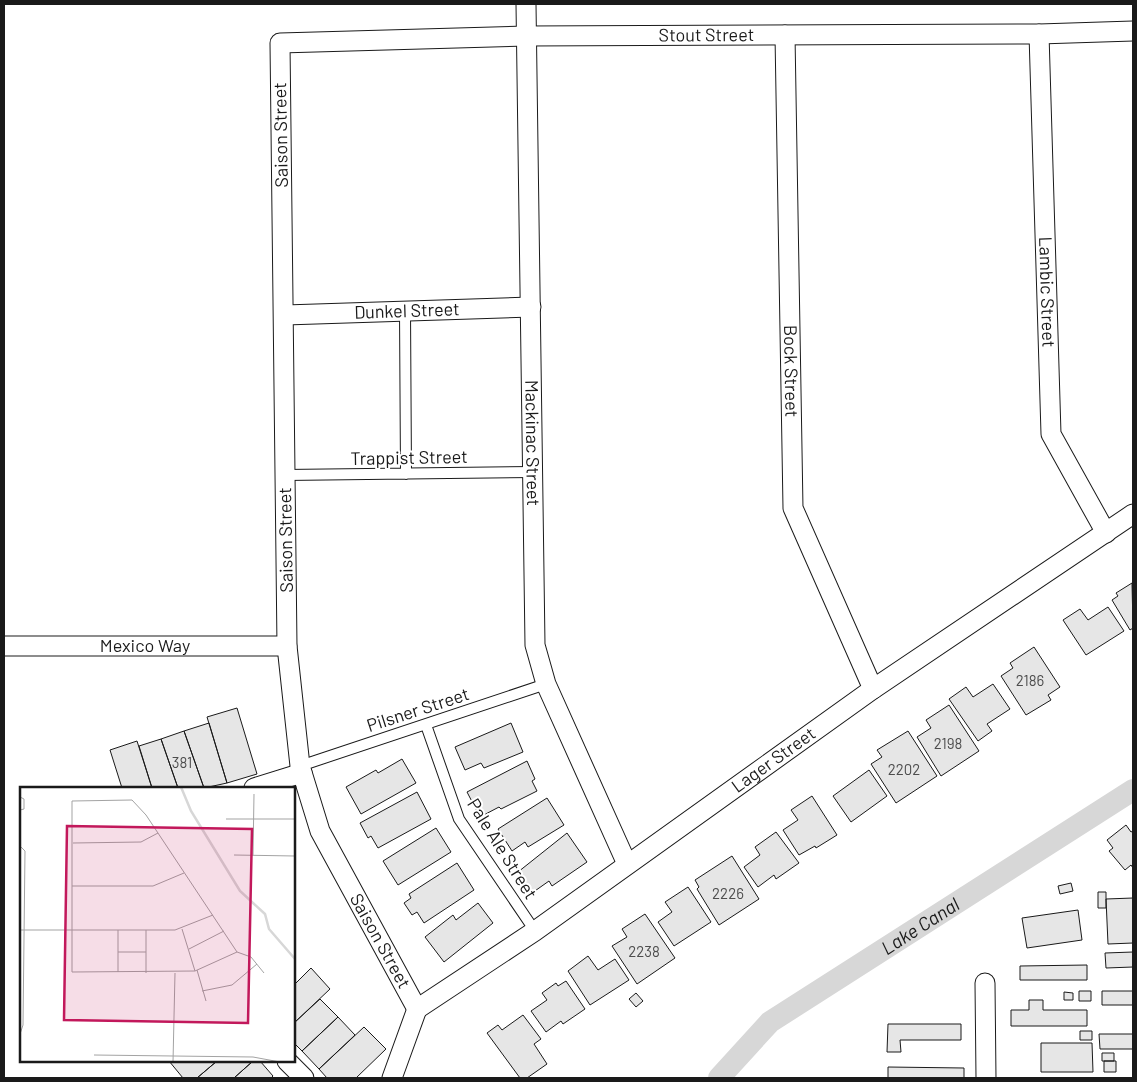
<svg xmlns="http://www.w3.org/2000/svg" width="1137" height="1082" font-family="Barlow,sans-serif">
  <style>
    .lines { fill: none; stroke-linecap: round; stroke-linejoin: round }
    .canal { stroke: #d7d7d7; stroke-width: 22 }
    .building { fill: #e6e6e6; stroke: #1a1a1a }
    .lane-casing { stroke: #1a1a1a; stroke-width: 12 }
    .street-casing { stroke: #1a1a1a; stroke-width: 21 }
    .lane { stroke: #fff; stroke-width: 10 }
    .street { stroke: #fff; stroke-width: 19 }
    .labels { text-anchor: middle; stroke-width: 4; stroke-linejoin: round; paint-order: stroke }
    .number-label { font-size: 15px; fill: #4d4d4d }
    .street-label { font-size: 18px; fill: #1a1a1a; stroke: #fff }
    .water-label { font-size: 19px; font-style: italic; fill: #1a1a1a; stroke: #fff }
    .inset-river { fill: none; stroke: #d7d7d7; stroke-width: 2.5 }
    .inset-road { fill: none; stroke: #a3a3a3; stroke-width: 1 }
    .view { fill: #c2185b; fill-opacity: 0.15; stroke: #c2185b; stroke-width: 2.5 }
    .inset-edge { fill: none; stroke: #1a1a1a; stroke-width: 2.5 }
  </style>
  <rect width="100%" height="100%" fill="#fff"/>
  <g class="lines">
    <!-- canal -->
    <path class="canal" id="s1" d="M 719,1078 L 770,1022 L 1133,790"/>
  </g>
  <!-- building -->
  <path class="building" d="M 1132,583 L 1133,628 L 1130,630 L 1112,600 L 1118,596 L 1116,593 Z
    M 1108,607 L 1124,631 L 1086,655 L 1063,620 L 1080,609 L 1088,620 Z
    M 1034,647 L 1060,687 L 1048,695 L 1051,700 L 1026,715 L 1001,676 L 1013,668 L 1010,663 Z
    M 993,684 L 1010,709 L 987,724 L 992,731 L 978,741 L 949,699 L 966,687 L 973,697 Z
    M 949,705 L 979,751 L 941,776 L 917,737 L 931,728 L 926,720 Z
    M 237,708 L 257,774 L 227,783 L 207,717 Z
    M 209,723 L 227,783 L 204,788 L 184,731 Z
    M 511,723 L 523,752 L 484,768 L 481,763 L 465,770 L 455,747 Z
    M 184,731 L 204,788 L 178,788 L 161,739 Z
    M 908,731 L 937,776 L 896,803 L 871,764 L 882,757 L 877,750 Z
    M 161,739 L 178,788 L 152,788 L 139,746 Z
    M 137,741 L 152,788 L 122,788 L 110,750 Z
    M 402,759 L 416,783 L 361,814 L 346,787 L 376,770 L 378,773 Z
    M 527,761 L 535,779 L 532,781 L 537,791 L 501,809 L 499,807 L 480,817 L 467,792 Z
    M 869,770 L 887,796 L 851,822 L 833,796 Z
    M 417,792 L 431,819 L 378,848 L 371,836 L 368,838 L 360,823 Z
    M 812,796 L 837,835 L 816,848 L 815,846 L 799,855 L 783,830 L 798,820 L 791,810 Z
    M 547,798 L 564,825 L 528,847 L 525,842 L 512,851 L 498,829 Z
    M 1126,825 L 1131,832 L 1133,831 L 1133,868 L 1131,865 L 1125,870 L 1109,851 L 1113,848 L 1107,840 Z
    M 436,828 L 451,852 L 398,885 L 383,861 Z
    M 776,832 L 799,863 L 776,879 L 774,875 L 758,887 L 744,867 L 760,855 L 755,847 Z
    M 567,833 L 587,862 L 552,886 L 549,881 L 532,893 L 518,872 Z
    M 732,856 L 759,899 L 719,925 L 697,889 L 699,887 L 695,880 Z
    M 457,863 L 474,890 L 424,923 L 417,912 L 412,915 L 404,903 L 411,898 L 409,894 Z
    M 1071,883 L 1073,891 L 1060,894 L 1058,886 Z
    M 688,887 L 711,922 L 674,946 L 658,922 L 672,912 L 665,902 Z
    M 1098,892 L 1106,892 L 1106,908 L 1098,908 Z
    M 1133,898 L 1133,943 L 1108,944 L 1106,899 Z
    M 478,903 L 493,923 L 444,962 L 425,937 L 453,915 L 456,920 Z
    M 1078,910 L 1082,940 L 1027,948 L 1022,918 Z
    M 645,914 L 675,958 L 637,984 L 612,946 L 627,937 L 622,929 Z
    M 1133,952 L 1133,967 L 1106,968 L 1105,953 Z
    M 588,956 L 598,970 L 615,959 L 629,980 L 590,1005 L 568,971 Z
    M 1087,965 L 1087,980 L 1020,980 L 1020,966 Z
    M 311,968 L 330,989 L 294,1023 L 294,985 Z
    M 566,981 L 585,1009 L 563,1024 L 561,1021 L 546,1032 L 531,1011 L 547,1000 L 542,993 L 556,983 L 558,986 Z
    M 1079,991 L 1091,991 L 1091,1001 L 1079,1001 Z
    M 1102,991 L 1133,991 L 1133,1005 L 1102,1005 Z
    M 1064,992 L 1073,993 L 1073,1000 L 1064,1000 Z
    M 636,993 L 643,1001 L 636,1007 L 629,999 Z
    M 320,999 L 338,1017 L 302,1051 L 294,1043 L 294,1023 Z
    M 1029,1000 L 1043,1000 L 1043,1010 L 1087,1010 L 1087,1026 L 1011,1026 L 1011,1010 L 1029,1010 Z
    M 523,1015 L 541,1039 L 534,1044 L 547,1064 L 527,1078 L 520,1078 L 487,1033 L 498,1025 L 502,1030 Z
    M 338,1017 L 355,1035 L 319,1069 L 302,1051 Z
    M 888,1024 L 961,1024 L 961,1040 L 900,1040 L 901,1052 L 887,1052 Z
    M 364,1027 L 386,1049 L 356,1078 L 327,1078 L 319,1069 Z
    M 1080,1031 L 1092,1031 L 1092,1040 L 1080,1040 Z
    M 1099,1034 L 1133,1034 L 1133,1049 L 1100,1049 Z
    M 1041,1043 L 1092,1043 L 1093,1072 L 1041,1072 Z
    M 1102,1053 L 1114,1053 L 1114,1061 L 1102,1061 Z
    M 169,1061 L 217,1061 L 197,1078 L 183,1078 Z
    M 217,1061 L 253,1061 L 234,1078 L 197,1078 Z
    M 253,1061 L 260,1061 L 273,1076 L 271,1078 L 234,1078 Z
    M 1104,1061 L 1116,1061 L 1116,1072 L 1104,1072 Z
    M 888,1067 L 964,1068 L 964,1078 L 888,1078 Z"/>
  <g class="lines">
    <defs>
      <path id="lane" d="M 405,311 L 406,474
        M 285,475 L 533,472
        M 426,725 L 459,819 L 535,931
        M 300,766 L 546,684"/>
      <g id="street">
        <path id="s2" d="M 526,4 L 535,645 L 546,684 L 627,864"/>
        <path id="s3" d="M 1039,34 L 1051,434 L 1106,533"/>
        <path id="s4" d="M 785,35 L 793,508 L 873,689"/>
        <path id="s5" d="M 285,315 L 531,307"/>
        <path id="s6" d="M 4,646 L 287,646"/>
        <path d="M 254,788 L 302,773"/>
        <path d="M 985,983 L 986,1078"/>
        <path id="s7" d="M 417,1009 L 320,831 L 300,766 L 287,646 L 280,43 L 526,36 L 1039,34 L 1133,31"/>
        <path id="s8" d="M 417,1009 L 535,931 L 873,689 L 1133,514"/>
        <path d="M 287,1061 L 304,1078"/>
        <path d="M 392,1078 L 417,1009"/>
      </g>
    </defs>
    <!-- lane casing -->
    <use href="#lane" class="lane-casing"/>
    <!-- street casing -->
    <use href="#street" class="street-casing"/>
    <!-- lane -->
    <use href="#lane" class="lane"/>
    <!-- street -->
    <use href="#street" class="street"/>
  </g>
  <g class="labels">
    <!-- number labels -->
    <g class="number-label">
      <text x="1030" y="686">2186</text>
      <text x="948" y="749">2198</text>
      <text x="182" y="768">381</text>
      <text x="904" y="775">2202</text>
      <text x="728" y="899">2226</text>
      <text x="644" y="957">2238</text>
    </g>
    <!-- street labels -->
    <g class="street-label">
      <text dy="6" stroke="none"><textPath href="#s7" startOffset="1421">Stout Street</textPath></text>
      <text transform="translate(281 135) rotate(-91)" y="6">Saison Street</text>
      <text dy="6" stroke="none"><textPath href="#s3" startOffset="258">Lambic Street</textPath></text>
      <text dy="6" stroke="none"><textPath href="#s5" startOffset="122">Dunkel Street</textPath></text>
      <text dy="6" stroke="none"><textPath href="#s4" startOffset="336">Bock Street</textPath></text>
      <text dy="6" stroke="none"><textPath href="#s2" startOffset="439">Mackinac Street</textPath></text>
      <text transform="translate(409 458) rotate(-1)" y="6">Trappist Street</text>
      <text transform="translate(286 540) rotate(-91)" y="6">Saison Street</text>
      <text dy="6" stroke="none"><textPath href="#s6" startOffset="141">Mexico Way</textPath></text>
      <text transform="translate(418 710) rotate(-18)" y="6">Pilsner Street</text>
      <text dy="6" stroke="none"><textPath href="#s8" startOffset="435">Lager Street</textPath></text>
      <text transform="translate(502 849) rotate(58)" y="6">Pale Ale Street</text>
      <text transform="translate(380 941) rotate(61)" y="6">Saison Street</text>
    </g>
    <!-- water labels -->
    <g class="water-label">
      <text dy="7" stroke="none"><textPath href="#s1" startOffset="254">Lake Canal</textPath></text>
    </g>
  </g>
  <!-- overview -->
  <g transform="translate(20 787)">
    <rect width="275" height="275" fill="#fff"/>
    <path class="inset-river" d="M 161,0 L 171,24 L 220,104 L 245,127 L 249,142 L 275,172"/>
    <path class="inset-road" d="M 0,10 L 4,12 L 4,22 L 0,23M 112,13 L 126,28 L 217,165 L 175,184 L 52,185 L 52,14 ZM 206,32 L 275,32M 53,56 L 121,55 L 138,46M 0,59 L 5,64 L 3,238 L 0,247M 214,68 L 275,69M 233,68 L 234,7M 52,99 L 133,99 L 164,86M 162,142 L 175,184M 0,143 L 155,143 L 193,128M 98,143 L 98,185M 169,162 L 204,144M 98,165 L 126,165M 217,165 L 231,170 L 244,186M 177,183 L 186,214M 126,186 L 126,143M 182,204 L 212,198 L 237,177M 74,268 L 233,270 L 260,275M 153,275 L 155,186"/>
    <path class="view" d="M 47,39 L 232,42 L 228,236 L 44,233 Z"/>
    <rect width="275" height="275" class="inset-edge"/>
  </g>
  <!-- border -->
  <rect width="1137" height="1082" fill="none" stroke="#1a1a1a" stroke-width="10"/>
</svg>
